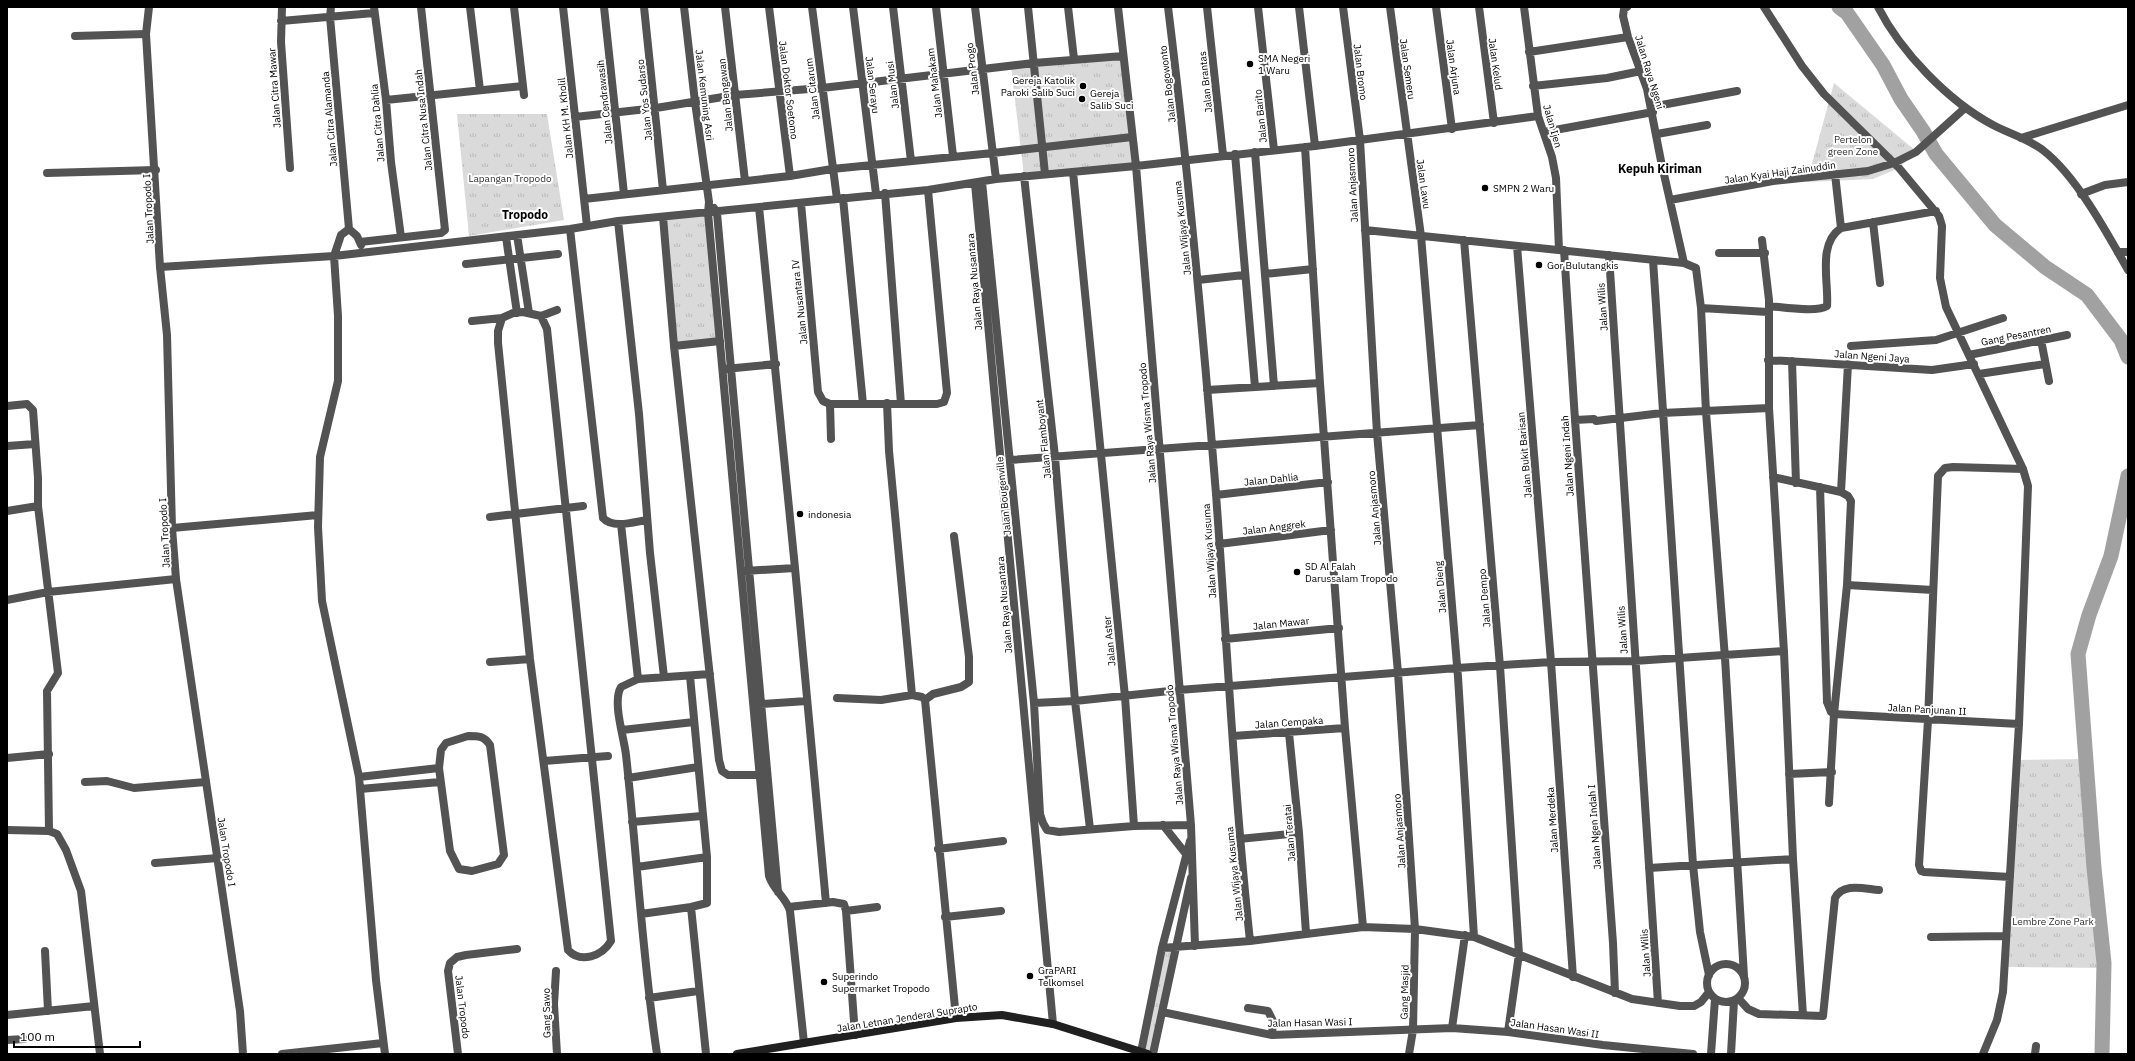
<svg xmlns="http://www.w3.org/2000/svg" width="2135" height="1061" font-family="'IBM Plex Sans',sans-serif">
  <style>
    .park { fill: url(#park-tufts) }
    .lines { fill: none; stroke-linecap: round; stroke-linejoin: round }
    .river { stroke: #a1a1a1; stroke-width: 15 }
    .minor { stroke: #535353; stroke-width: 8 }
    .tertiary { stroke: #535353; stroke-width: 8 }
    .secondary { stroke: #202020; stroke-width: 8 }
    .poi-dot { fill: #000; stroke: #fff; stroke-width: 1.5 }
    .labels { text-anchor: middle; stroke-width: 4; stroke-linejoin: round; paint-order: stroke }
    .poi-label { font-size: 10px; fill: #000; stroke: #fff; text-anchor: start }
    .street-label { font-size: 10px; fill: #000; stroke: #fff }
    .park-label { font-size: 10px; fill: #313131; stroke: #fff }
    .quarter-label { font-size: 12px; font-weight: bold; fill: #000; stroke: #fff }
  </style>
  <defs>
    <pattern id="park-tufts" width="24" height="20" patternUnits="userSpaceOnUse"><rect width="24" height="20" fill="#dadada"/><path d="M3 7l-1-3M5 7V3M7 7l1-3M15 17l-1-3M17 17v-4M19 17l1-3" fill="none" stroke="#b9b9b9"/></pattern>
  </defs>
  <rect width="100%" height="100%" fill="#fff"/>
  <!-- park -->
  <path class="park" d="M 1123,56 L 1136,166 L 1024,176 L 1011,66 Z
    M 1834,83 L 1916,151 L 1899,168 L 1873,179 L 1807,182 Z
    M 457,114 L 547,114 L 564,220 L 469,236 Z
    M 708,213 L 720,341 L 674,346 L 663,217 Z
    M 2085,759 L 2103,968 L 2005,967 L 2017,760 Z
    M 1175,946 L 1153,1054 L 1143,1050 L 1162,950 Z"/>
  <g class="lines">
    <!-- river -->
    <path class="river" d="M 1839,7 L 1847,13 L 1883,65 L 1901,99 L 1923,131 L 1936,154 L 1995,225 L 2045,267 L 2087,295 L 2121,340 L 2128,357
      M 2102,1054 L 2104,963 L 2094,868 L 2078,654 L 2089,615 L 2111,556 L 2128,476"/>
    <!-- minor -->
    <path class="minor" d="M 282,7 L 281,42 L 290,168
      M 331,7 L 330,17 L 349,229
      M 374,7 L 386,100 L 391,162 L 401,237
      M 470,7 L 480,90
      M 514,7 L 524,95
      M 563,7 L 587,226
      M 604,7 L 624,194
      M 644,7 L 663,190
      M 684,7 L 695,102 L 709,202 L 708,213 L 769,876 C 773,890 786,897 790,911 L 804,1043
      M 725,7 L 745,181
      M 769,7 L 790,176
      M 812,7 L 837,199
      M 853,7 L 876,194
      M 893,7 L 911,161
      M 936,7 L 953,156
      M 975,7 L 996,179
      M 1028,7 L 1045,174
      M 1068,7 L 1074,59
      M 1118,7 L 1136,166 L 1191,825 L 1195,946
      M 1168,7 C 1188,169 1203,332 1216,494 C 1227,643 1234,792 1250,941
      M 1207,7 L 1223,155
      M 1258,7 L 1274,150
      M 1299,7 L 1315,146
      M 1343,7 L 1360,140 L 1377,433 L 1398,673 L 1415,929 L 1413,1030 L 1409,1054
      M 1390,7 L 1421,236 L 1458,677 L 1474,937
      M 1436,7 L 1452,129
      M 1479,7 L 1494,123
      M 1524,7 L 1538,116 L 1552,157 L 1556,178 L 1559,250
      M 1627,7 L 1624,9 L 1623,16 L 1628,37 L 1647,89 L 1661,161 L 1684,263
      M 1764,7 L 1802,66 L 1824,94 L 1899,168 L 1939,216 L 1942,226 L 1940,278 L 1946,307 L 2023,469 L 2028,486 L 2019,724 L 2003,992 L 1997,1020 L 1983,1054
      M 281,21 L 374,13
      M 75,36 L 146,34
      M 1529,52 L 1628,37
      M 1533,86 L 1607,78 L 1641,71
      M 386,100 L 523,86
      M 1651,107 L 1737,91
      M 575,117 L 656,108 L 735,95 L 822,88 L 1034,63 L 1123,56
      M 1544,132 L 1653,112
      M 1657,134 L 1707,125
      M 2021,138 L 2128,105
      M 1255,152 L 1274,386
      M 1235,154 L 1255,387
      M 1073,172 L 1125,697 L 1134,826
      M 47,173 L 156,170
      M 1835,174 L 1841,228
      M 1024,176 L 1055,457 L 1075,701 L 1090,829
      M 982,182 L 1034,703 L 1040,814 L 1043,823 L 1047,830 L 1059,832 L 1134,826 L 1191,825
      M 975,184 L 1053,1024
      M 885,193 L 901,404
      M 2081,194 L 2105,185 L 2128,182
      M 843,198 L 863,404
      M 584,199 L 790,176 L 832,169 L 993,153 L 1132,137
      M 1670,200 L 1773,181 L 1868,171 L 1894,163 L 1916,152 L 1965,108
      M 801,203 L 818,392 L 823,401 L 830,404 L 937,404 L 944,402 L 947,393 L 928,190
      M 714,208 L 717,213 L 778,892
      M 663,217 L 674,346 L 719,760 L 722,771 L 728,775 L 764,775
      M 618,221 L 639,414 L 650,553 L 664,677
      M 1873,222 L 1880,283
      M 349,229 L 341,235 L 334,256 L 338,316 L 338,381 L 320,457 L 318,527 L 322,601 L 359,777 L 376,980 L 385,1054
      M 349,229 L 357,236 L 361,245
      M 570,229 L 603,518 C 613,529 634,522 647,520
      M 1365,230 L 1684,263 L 1696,268 L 1701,308 L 1706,412 L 1725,658 L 1744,976
      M 517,235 L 529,313
      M 506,237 L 517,313
      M 1464,240 L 1500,666 L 1519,954 L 1508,1032
      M 1762,240 L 1769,300 L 1769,408 L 1784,652 L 1793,859 L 1803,1015
      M 360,242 L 441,233 L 445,230 L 421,7
      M 1517,246 L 1551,662 L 1573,977
      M 1564,250 L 1575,420 L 1613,943 L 1615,993
      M 2118,252 L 2128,252
      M 1719,253 L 1765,253
      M 1609,255 L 1658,1003
      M 1653,260 L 1693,865 L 1700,932 L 1709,975
      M 466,264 L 558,254
      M 160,267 L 334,256 L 570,229 L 618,221 L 928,190 L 996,179 L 1136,166 L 1315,146 L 1538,116
      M 1265,274 L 1313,269
      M 1198,280 L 1244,275
      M 1769,306 C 1782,307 1817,313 1827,306 C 1829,282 1817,244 1841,228 L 1936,211
      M 1701,308 L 1768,312
      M 502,318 L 498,331 L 498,343 L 530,659 L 568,950 C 581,964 602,956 611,941 L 547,329 L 541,316
      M 472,321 L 502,318 L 513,313 L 523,312 L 541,316 L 557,310
      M 2041,340 L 2049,381
      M 674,346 L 720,341
      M 1851,346 L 1936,340 L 2003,318
      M 1969,355 L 2067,335
      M 1768,360 L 1932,370 L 1974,364
      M 1792,361 L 1796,483
      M 725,369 L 776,364
      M 1979,374 L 2045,364
      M 1320,383 L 1345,728 L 1363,927
      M 1207,390 L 1320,383 L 1305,147
      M 887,403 L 889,451 L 912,695
      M 830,404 L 831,439
      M 7,406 L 27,404 L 33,410 L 38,478 L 38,506 L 58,673 L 47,691 L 49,831
      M 1575,420 L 1594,419 L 1596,421 L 1662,413 L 1769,408
      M 7,446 L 35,444
      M 1010,460 L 1480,425
      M 1773,477 L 1841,492 L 1848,496 L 1851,501 L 1847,585 L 1834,714 L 1829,803
      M 1820,487 L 1827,702 L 1831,712 L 1834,714
      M 1841,492 L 1848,364
      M 1216,495 L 1328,482
      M 7,511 L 38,506
      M 490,517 L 583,506
      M 621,524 L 638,679
      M 172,528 L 318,515
      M 1219,544 L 1331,530
      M 795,568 L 826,903
      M 745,571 L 795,568 L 759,207
      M 1847,585 L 1933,590
      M 7,600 L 48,592 L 176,579
      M 1225,639 L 1339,628
      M 490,662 L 530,659
      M 837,698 L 881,700 L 912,695 L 922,697 L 925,700
      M 925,700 L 956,1018
      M 925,700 L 933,694 L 961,687 L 969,682 L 969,657 L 954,536
      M 1034,703 L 1075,701 L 1179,690 L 1457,668 L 1551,662 L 1634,661 L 1784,651
      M 761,704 L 807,701
      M 1834,714 L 2019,724
      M 622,730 L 694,722
      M 1289,733 L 1299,833 L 1306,933
      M 468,736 C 479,736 484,736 490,745 L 504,855 L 498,864 L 472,871 L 459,869 L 450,851 L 439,768 L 441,750 L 446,743 Z
      M 1233,736 L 1345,728
      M 7,758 L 49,754
      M 544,761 L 608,756
      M 1789,774 L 1832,772
      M 359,777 L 439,768
      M 628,778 L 698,767
      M 85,782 L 107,781 L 134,788 L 206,782
      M 360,789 L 440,782
      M 632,822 L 702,816
      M 1163,825 L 1186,854
      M 7,830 L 49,831 L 57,834 L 66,850 L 81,891 L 100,1054
      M 1239,839 L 1299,833
      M 938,849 L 1003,841
      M 155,863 L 218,858
      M 637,867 L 707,857
      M 1649,868 L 1793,859
      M 2010,877 L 1924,872 L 1921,871 L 1919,865 L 1928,720 L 1938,476 L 1945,468 L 1953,467 L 2023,469
      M 691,907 L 706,1054
      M 789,907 L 833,902 L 844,904 L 846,911 L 855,1035
      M 846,911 L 877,907
      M 641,914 L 691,907 L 707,903 L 707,857 L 690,676
      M 945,917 L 1001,911
      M 1931,937 L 2006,936
      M 1162,948 L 1250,941 L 1363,927 L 1415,929 L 1474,937 L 1632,999 L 1680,1006 L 1694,1006 L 1701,1002 L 1709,992
      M 45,951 L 48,1011
      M1707 983a19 19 0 1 1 38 0a19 19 0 1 1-38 0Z
      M 556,971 L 554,1004 L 557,1054
      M 649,998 L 698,991
      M 1738,998 L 1748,1009 L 1759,1014 L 1823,1016 L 1835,898 C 1843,882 1865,889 1879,890
      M 1248,1008 L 1268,1011 L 1273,1021 L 1272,1035
      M 1162,1012 L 1272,1035 L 1452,1028 L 1508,1032 L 1603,1045 L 1693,1054
      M 7,1015 L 94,1006
      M 1452,1028 L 1465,935
      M 7,1040 L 24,1039
      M 1141,1052 L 1162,948 L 1190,841
      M 282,1054 L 383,1043
      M 458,1054 L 448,971 L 450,963 L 457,957 L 466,955 L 517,949
      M 657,1054 C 642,955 637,855 626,755 C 624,737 612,702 621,687 L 638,679 L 710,674
      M 1153,1054 L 1191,878
      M 1711,1054 L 1715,999
      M 1731,1054 L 1734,1001
      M 2035,1054 L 2036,1046"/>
    <!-- tertiary -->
    <path class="tertiary" d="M 149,7 L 146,34 L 160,267 L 167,335 L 172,528 L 176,579 L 240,1011 L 243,1054
      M 1878,7 C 1901,52 1948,101 1993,125 C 2010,134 2029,139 2044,151 C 2077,177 2107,233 2128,270"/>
    <!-- secondary -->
    <path class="secondary" d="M 737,1054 L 956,1018 L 1002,1015 L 1053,1024 L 1148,1054"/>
  </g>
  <!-- markers -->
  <g class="poi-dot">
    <circle cx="1250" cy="64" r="4"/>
    <circle cx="1083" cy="86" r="4"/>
    <circle cx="1082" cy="99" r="4"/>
    <circle cx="1485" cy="188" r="4"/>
    <circle cx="1539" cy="265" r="4"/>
    <circle cx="800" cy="514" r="4"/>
    <circle cx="1297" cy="572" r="4"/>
    <circle cx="1030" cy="976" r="4"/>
    <circle cx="824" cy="982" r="4"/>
  </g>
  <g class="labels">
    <!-- poi labels -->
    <g class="poi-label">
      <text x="1258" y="62">SMA Negeri<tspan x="1258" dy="12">1 Waru</tspan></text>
      <text x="1075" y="84" text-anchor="end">Gereja Katolik<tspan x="1075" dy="12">Paroki Salib Suci</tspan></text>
      <text x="1090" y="97">Gereja<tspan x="1090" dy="12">Salib Suci</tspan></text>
      <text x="1493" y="192">SMPN 2 Waru</text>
      <text x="1547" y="269">Gor Bulutangkis</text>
      <text x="808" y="518">indonesia</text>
      <text x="1305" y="570">SD Al Falah<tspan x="1305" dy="12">Darussalam Tropodo</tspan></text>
      <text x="1038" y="974">GraPARI<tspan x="1038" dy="12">Telkomsel</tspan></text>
      <text x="832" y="980">Superindo<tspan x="832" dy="12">Supermarket Tropodo</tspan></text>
    </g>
    <!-- street labels -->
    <g class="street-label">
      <text transform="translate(1496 64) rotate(82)" y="4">Jalan Kelud</text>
      <text transform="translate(1454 67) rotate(82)" y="4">Jalan Arjuna</text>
      <text transform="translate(972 69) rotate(-97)" y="4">Jalan Progo</text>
      <text transform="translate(1408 69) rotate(82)" y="4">Jalan Semeru</text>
      <text transform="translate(1361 72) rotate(83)" y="4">Jalan Bromo</text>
      <text transform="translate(1650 72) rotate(73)" y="4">Jalan Raya Ngeni</text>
      <text transform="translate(1205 82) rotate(-96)" y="4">Jalan Brantas</text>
      <text transform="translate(934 83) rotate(-97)" y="4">Jalan Mahakam</text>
      <text transform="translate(1167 84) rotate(-97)" y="4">Jalan Bogowonto</text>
      <text transform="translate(873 85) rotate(83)" y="4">Jalan Serayu</text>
      <text transform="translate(892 85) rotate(-97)" y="4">Jalan Musi</text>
      <text transform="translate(274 88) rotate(-94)" y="4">Jalan Citra Mawar</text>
      <text transform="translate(812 89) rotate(-97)" y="4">Jalan Citarum</text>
      <text transform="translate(789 90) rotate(83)" y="4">Jalan Doktor Soetomo</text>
      <text transform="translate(705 95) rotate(83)" y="4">Jalan Kemuning Asri</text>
      <text transform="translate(725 95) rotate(-96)" y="4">Jalan Bengawan</text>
      <text transform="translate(644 100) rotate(-96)" y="4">Jalan Yos Sudarso</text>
      <text transform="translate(604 102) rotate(-96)" y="4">Jalan Cendrawasih</text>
      <text transform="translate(1260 116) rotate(-96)" y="4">Jalan Barito</text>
      <text transform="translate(565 118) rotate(-96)" y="4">Jalan KH M. Kholil</text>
      <text transform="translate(329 119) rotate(-95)" y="4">Jalan Citra Alamanda</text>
      <text transform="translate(423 120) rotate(-96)" y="4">Jalan Citra Nusa Indah</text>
      <text transform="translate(377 123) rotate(-95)" y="4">Jalan Citra Dahlia</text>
      <text transform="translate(1553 126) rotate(74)" y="4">Jalan Ijen</text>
      <text transform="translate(1780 172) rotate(-8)" y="4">Jalan Kyai Haji Zainuddin</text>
      <text transform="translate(1424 184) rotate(82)" y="4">Jalan Lawu</text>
      <text transform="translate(1352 185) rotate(-93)" y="4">Jalan Anjasmoro</text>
      <text transform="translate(148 209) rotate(-93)" y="4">Jalan Tropodo I</text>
      <text transform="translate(1182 228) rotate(-96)" y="4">Jalan Wijaya Kusuma</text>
      <text transform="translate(974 282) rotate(-95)" y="4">Jalan Raya Nusantara</text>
      <text transform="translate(799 302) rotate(-96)" y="4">Jalan Nusantara IV</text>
      <text transform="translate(1602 307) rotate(-94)" y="4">Jalan Wilis</text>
      <text transform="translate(2016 335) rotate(-11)" y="4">Gang Pesantren</text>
      <text transform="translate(1872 356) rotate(4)" y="4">Jalan Ngeni Jaya</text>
      <text transform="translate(1147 423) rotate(-95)" y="4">Jalan Raya Wisma Tropodo</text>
      <text transform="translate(1043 439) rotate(-96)" y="4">Jalan Flamboyant</text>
      <text transform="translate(1524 455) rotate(-95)" y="4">Jalan Bukit Barisan</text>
      <text transform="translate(1567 456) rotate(-94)" y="4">Jalan Ngeni Indah</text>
      <text transform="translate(1271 479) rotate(-6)" y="4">Jalan Dahlia</text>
      <text transform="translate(1003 496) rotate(-96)" y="4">Jalan Bougenville</text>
      <text transform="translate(1374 508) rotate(-95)" y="4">Jalan Anjasmoro</text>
      <text transform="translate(1274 527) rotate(-7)" y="4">Jalan Anggrek</text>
      <text transform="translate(164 533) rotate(-93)" y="4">Jalan Tropodo I</text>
      <text transform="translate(1209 551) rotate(-94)" y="4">Jalan Wijaya Kusuma</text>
      <text transform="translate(1440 587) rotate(-95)" y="4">Jalan Dieng</text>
      <text transform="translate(1484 598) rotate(-95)" y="4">Jalan Dempo</text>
      <text transform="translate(1004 605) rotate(-95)" y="4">Jalan Raya Nusantara</text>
      <text transform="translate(1281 623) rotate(-6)" y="4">Jalan Mawar</text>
      <text transform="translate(1622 630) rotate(-94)" y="4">Jalan Wilis</text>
      <text transform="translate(1109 641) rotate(-96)" y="4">Jalan Aster</text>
      <text transform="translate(1927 709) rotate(3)" y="4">Jalan Panjunan II</text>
      <text transform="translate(1289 722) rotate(-4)" y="4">Jalan Cempaka</text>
      <text transform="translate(1174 745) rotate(-95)" y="4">Jalan Raya Wisma Tropodo</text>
      <text transform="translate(1552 820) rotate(-94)" y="4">Jalan Merdeka</text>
      <text transform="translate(1594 827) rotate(-94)" y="4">Jalan Ngen Indah I</text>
      <text transform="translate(1399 831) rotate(-94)" y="4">Jalan Anjasmoro</text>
      <text transform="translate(1289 833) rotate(-95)" y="4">Jalan Teratai</text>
      <text transform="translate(227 852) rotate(81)" y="4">Jalan Tropodo I</text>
      <text transform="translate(1234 874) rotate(-96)" y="4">Jalan Wijaya Kusuma</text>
      <text transform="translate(1645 953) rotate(-94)" y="4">Jalan Wilis</text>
      <text transform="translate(1404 992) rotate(-89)" y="4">Gang Masjid</text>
      <text transform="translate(463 1007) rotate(83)" y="4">Jalan Tropodo</text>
      <text transform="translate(546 1013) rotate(-91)" y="4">Gang Sawo</text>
      <text transform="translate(907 1017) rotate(-9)" y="4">Jalan Letnan Jenderal Suprapto</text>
      <text transform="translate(1310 1022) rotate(-1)" y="4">Jalan Hasan Wasi I</text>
      <text transform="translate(1555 1028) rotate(8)" y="4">Jalan Hasan Wasi II</text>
    </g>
    <!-- park labels -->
    <g class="park-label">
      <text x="1853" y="143">Pertelon<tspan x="1853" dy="12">green Zone</tspan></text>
      <text x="510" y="182">Lapangan Tropodo</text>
      <text x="2053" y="925">Lembre Zone Park</text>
    </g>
    <!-- quarter labels -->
    <g class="quarter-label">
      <text x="1660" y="173">Kepuh Kiriman</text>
      <text x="525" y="219">Tropodo</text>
    </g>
  </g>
  <!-- border -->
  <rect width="2135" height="1061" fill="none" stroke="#000000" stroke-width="16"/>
  <!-- scale -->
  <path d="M14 1041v6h126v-6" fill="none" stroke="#000000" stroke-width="2"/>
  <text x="20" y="1041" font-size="12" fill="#000000" stroke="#ffffff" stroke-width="3" paint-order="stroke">100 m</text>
</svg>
